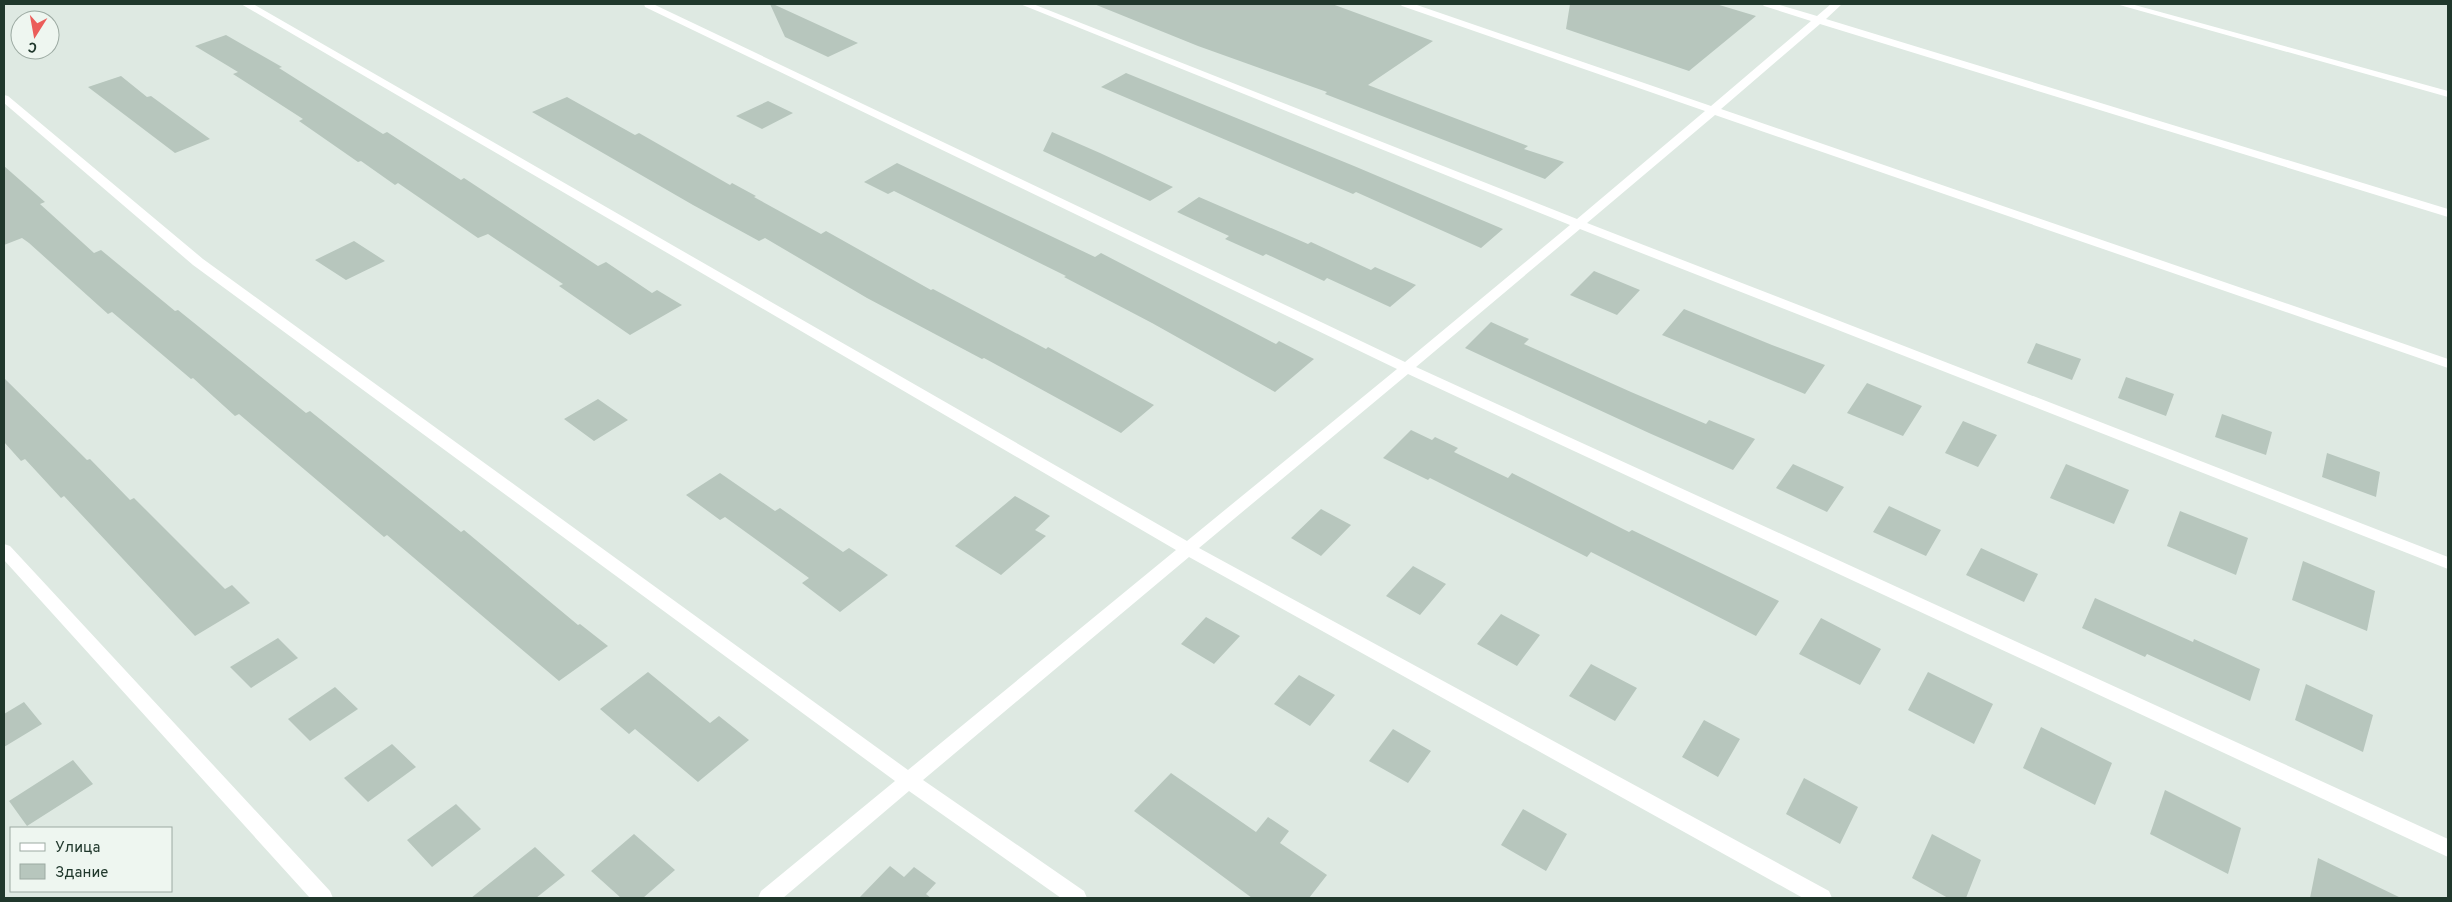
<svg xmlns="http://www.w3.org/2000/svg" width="2452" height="902" font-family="Overpass,sans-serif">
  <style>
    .building { fill: #b7c6bd }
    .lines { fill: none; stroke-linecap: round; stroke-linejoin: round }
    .minor { fill: #fff; fill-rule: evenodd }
  </style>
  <rect width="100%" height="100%" fill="#dee9e2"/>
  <!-- building -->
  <path class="building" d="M 770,4 L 773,4 L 858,43 L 828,57 L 785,37 Z
    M 1094,4 L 1332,4 L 1433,41 L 1368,85 L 1528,146 L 1524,149 L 1564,162 L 1545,179 L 1325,94 L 1327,92 L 1198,46 Z
    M 1570,4 L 1716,4 L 1756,16 L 1689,71 L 1566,29 Z
    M 226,35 L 282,67 L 279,68 L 383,134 L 387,132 L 461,180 L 464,178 L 598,266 L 606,262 L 652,293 L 657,290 L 682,305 L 630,335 L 559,286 L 563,284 L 488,234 L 478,238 L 398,183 L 395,185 L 361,161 L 358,162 L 299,121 L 303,119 L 233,74 L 238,72 L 195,46 Z
    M 1126,73 L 1354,166 L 1503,229 L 1481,248 L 1356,192 L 1353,194 L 1101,87 Z
    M 121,76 L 147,97 L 151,96 L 210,139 L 175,153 L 88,87 Z
    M 567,97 L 635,135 L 639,133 L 730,185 L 732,183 L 756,196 L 754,197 L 821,234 L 826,231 L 931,290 L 933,289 L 1046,349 L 1048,347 L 1154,405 L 1121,433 L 984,358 L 982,359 L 867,298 L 765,238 L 759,241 L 693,205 L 532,112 Z
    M 768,101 L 793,113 L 762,129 L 736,116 Z
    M 1052,132 L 1100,153 L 1173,187 L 1150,201 L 1043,151 Z
    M 897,163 L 1095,257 L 1101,253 L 1276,344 L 1279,341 L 1314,359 L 1275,392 L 1152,323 L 1064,277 L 1066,276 L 894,191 L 888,194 L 864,182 Z
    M 4,166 L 45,202 L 40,204 L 94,253 L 101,250 L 175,311 L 178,310 L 306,413 L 310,411 L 461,532 L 464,530 L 578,625 L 580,624 L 608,646 L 559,681 L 387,535 L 384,537 L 239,414 L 235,416 L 193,378 L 191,379 L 112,312 L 108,314 L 29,243 L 22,238 L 4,245 Z
    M 1199,197 L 1308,244 L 1311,242 L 1371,270 L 1375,267 L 1416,285 L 1390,307 L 1327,278 L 1324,281 L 1266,254 L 1263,256 L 1225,239 L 1229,236 L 1177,212 Z
    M 354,241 L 385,261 L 346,280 L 315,260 Z
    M 1594,271 L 1640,290 L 1617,315 L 1570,295 Z
    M 1684,309 L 1772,345 L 1825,365 L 1805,394 L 1662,335 Z
    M 1491,322 L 1529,339 L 1524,344 L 1631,392 L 1706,424 L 1709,420 L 1755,439 L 1733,470 L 1649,433 L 1465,348 Z
    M 2036,343 L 2081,359 L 2072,380 L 2027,363 Z
    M 2126,377 L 2174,394 L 2166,416 L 2118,398 Z
    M 4,378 L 87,460 L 90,459 L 130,500 L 134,498 L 225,589 L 232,585 L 250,603 L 195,636 L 64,496 L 61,498 L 25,459 L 21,461 L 4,442 Z
    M 1867,383 L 1922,406 L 1903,436 L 1847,413 Z
    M 598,399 L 628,420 L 594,441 L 564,419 Z
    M 2222,414 L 2272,432 L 2266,455 L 2215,437 Z
    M 1963,421 L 1997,435 L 1978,467 L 1945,453 Z
    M 1411,430 L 1432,440 L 1435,437 L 1458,448 L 1454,452 L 1508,478 L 1512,473 L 1629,532 L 1632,530 L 1779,601 L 1756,636 L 1591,552 L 1587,557 L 1430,478 L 1428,480 L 1383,458 Z
    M 2327,453 L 2380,472 L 2376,497 L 2322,477 Z
    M 1793,464 L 1844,487 L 1827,512 L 1776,488 Z
    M 2066,464 L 2129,490 L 2114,524 L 2050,498 Z
    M 720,473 L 775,511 L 780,508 L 843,552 L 849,548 L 888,575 L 840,612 L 802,583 L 809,578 L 725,517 L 720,520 L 686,495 Z
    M 1015,496 L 1050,516 L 1035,530 L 1046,536 L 1001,575 L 955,546 Z
    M 1889,506 L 1941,530 L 1926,556 L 1873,532 Z
    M 1321,509 L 1351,525 L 1321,556 L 1291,538 Z
    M 2180,511 L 2248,538 L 2236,575 L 2167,546 Z
    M 1981,548 L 2038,574 L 2024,602 L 1966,575 Z
    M 2303,561 L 2375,591 L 2367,631 L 2292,600 Z
    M 1413,566 L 1446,584 L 1420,615 L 1386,596 Z
    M 2095,598 L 2193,642 L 2194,639 L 2260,669 L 2250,701 L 2147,654 L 2145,657 L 2082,628 Z
    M 1501,614 L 1540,635 L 1517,666 L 1477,644 Z
    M 1206,617 L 1240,636 L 1214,664 L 1181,644 Z
    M 1821,618 L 1881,649 L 1860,685 L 1799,654 Z
    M 278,638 L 298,658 L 251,688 L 230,667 Z
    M 1591,664 L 1637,688 L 1615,721 L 1569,696 Z
    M 648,672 L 710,723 L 719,716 L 749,740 L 698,782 L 635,729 L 629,734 L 600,709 Z
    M 1928,672 L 1993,704 L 1974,744 L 1908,710 Z
    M 1299,675 L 1335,695 L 1310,726 L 1274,704 Z
    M 2306,684 L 2373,715 L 2363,752 L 2295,720 Z
    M 335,687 L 358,709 L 310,741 L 288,719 Z
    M 24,702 L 42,724 L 4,747 L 4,714 Z
    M 1704,720 L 1740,739 L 1718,777 L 1682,757 Z
    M 2041,727 L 2112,763 L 2095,805 L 2023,768 Z
    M 1393,729 L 1431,751 L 1408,783 L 1369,761 Z
    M 392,744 L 416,767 L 368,802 L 344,778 Z
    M 73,760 L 93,784 L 27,826 L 9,801 Z
    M 1171,773 L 1256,832 L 1268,817 L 1289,831 L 1280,843 L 1327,875 L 1309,898 L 1252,898 L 1134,811 Z
    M 1804,778 L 1858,807 L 1840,844 L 1786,814 Z
    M 2165,790 L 2241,828 L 2228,874 L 2150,834 Z
    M 456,804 L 481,829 L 432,867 L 407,840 Z
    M 1523,809 L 1567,834 L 1546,871 L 1501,845 Z
    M 634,834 L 675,870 L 643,898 L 621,898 L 591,871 Z
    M 1932,834 L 1981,860 L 1966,898 L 1948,898 L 1912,878 Z
    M 535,847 L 565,875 L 536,898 L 471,898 Z
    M 2318,858 L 2401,898 L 2310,898 Z
    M 890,866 L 904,877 L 914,867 L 936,883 L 926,894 L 931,898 L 859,898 Z"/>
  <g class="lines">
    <!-- minor -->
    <path class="minor" d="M 241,4 L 253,4 L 1187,541 L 1397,369 L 645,7 L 644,4 L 653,4 L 1405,362 L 1570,225 L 1020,4 L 1033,4 L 1577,219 L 1705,111 L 1402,6 L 1400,4 L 1414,4 L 1711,106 L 1811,21 L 1764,6 L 1762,4 L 1776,4 L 1817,16 L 1831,4 L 1842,4 L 1826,19 L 2448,209 L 2448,217 L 1820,24 L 1721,109 L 2448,359 L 2448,368 L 1715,115 L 1587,223 L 2448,557 L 2448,569 L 1580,229 L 1416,367 L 2448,839 L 2448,857 L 1408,374 L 1199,548 L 1829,891 L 1832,898 L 1803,898 L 1189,557 L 923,780 L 1084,891 L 1087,898 L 1061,898 L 909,791 L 783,898 L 758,898 L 761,891 L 895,781 L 193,265 L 4,103 L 4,95 L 8,96 L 203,259 L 908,770 L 1176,550 Z
      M 2116,4 L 2131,4 L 2448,91 L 2448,97 Z
      M 4,544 L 10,546 L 330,891 L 333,898 L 310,898 L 4,560 Z"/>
  </g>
  <!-- border -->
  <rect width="2452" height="902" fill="none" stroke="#20382c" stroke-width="10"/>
  <!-- legend -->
  <rect x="10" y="827" width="162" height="65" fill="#eef6f0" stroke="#9caaa2"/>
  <rect x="20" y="843" width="25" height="8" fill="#ffffff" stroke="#9caaa2"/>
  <text x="55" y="852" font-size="15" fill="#20382c">Улица</text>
  <rect x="20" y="864" width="25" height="15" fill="#b7c6bd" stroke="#9caaa2"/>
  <text x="55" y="877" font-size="15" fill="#20382c">Здание</text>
  <!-- north arrow -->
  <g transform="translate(35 35) rotate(191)"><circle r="24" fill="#eef6f0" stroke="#9caaa2"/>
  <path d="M0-4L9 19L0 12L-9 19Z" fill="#eb5d5a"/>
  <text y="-8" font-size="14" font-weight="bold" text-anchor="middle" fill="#20382c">С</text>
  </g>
</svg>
